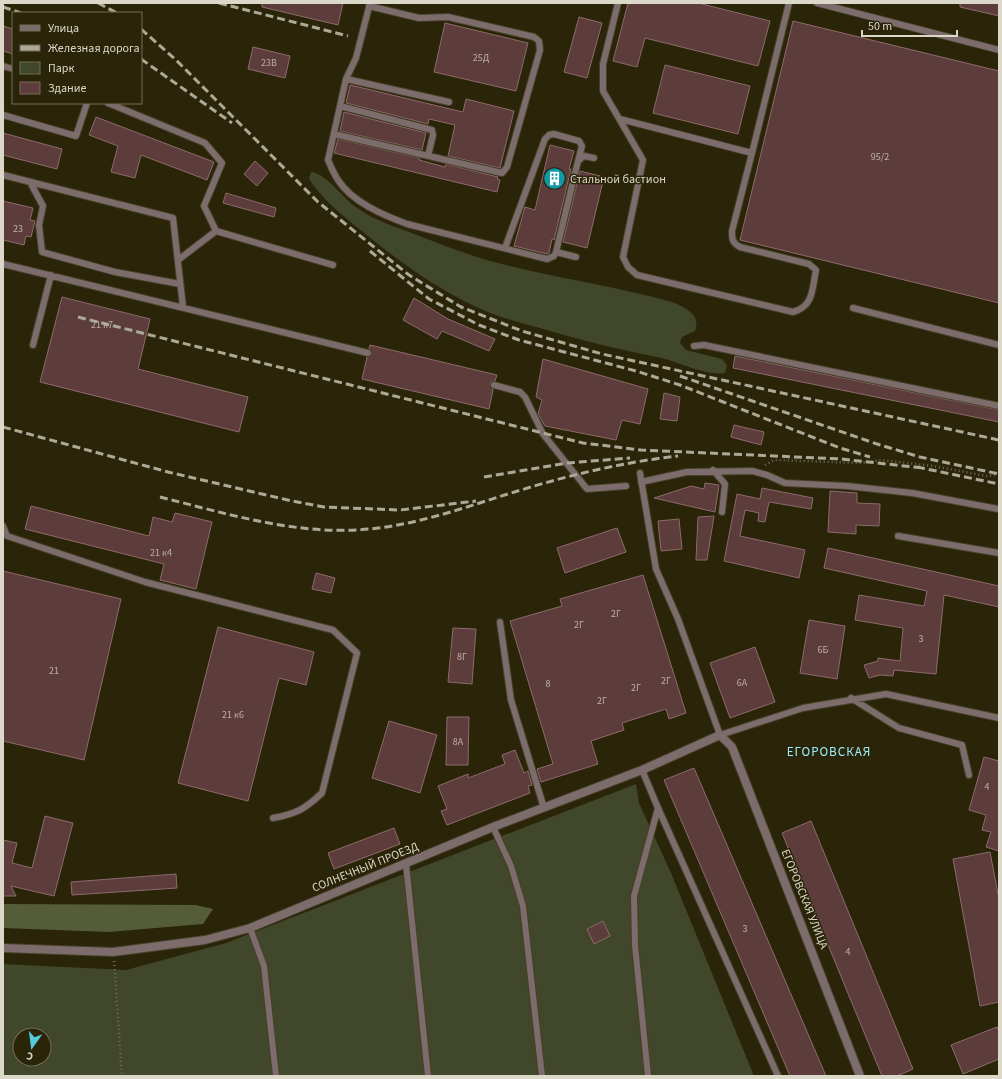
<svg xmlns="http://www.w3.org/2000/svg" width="1002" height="1079" font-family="'Source Sans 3',sans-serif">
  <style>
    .green { fill: #41472a; fill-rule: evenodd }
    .forest { fill: #555c38 }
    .building { fill: #5c3d3c; stroke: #8d6b6a }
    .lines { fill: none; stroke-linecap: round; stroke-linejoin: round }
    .lane-casing { stroke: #464128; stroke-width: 8 }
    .street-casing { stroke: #464128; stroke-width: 10 }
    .path { stroke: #736e57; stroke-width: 2.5; stroke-dasharray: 1 3; stroke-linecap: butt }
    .lane { stroke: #7c6c6c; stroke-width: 6 }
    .street { stroke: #7c6c6c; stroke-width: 8 }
    .rail { stroke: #ada997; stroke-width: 3; stroke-dasharray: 8 4; stroke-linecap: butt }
    .labels { text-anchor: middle; stroke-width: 3; stroke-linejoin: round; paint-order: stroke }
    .number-label { font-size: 10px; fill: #bcb1a6 }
    .poi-label { font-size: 12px; fill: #dcd8c9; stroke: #2a2409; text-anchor: start }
    .street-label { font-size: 12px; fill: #dcd8c9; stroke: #2a2409 }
    .neighbourhood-label { font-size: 13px; letter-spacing: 1px; fill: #9cebf9; stroke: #2a2409 }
  </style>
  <rect width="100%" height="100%" fill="#2a2409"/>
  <!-- green -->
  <path class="green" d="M 311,172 C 324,172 344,198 353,205 C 362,212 375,219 385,223 C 421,236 457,252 494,262 C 554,278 616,286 675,303 C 687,309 701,315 695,331 L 682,337 L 680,343 L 686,350 L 722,359 L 727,365 L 725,373 C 705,376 677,361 657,357 C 617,349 579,340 540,328 C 517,322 495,316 474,306 C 435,287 401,263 368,236 C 347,219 324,202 309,179 Z
    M 636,784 L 639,803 L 671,873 L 754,1076 L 3,1076 L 3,964 L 126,970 L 226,943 ZM 20,1035 L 44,1035 L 44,1059 L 20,1059 Z"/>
  <!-- forest -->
  <path class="forest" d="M 3,904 L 196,905 L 213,909 L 203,924 L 109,932 L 3,928 Z"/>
  <!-- building -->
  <path class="building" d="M 262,3 L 343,3 L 338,25 L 262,7 Z
    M 628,3 L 698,3 L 770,21 L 758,66 L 645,38 L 637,67 L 613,61 Z
    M 960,3 L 999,3 L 999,16 L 960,7 Z
    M 579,17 L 602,23 L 587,78 L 564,72 Z
    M 793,21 L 999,71 L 999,303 L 740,240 Z
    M 445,23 L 528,43 L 516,91 L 434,72 Z
    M 3,26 L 13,29 L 13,54 L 3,51 Z
    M 253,47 L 290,56 L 285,78 L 248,69 Z
    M 665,65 L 750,86 L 738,134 L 653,113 Z
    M 350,85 L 463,112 L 466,99 L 514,111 L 500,168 L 448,156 L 455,125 L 429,119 L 428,124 L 346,103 Z
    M 344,112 L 426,133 L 422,150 L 340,131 Z
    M 96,117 L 214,162 L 207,180 L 141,155 L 135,178 L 111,172 L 118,146 L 89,135 Z
    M 3,133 L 62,149 L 57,169 L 3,155 Z
    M 338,139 L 420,158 L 419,160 L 445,167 L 446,164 L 498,177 L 497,179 L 500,180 L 497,192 L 334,153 Z
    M 550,145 L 574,151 L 569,169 L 571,169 L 554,240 L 552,239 L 549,253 L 547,254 L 514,246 L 525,207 L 535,210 Z
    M 255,161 L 268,173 L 257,186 L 244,174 Z
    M 580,171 L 604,177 L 587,248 L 563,242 Z
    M 226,193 L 276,208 L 274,217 L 223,203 Z
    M 3,201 L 33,208 L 30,220 L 35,221 L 31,237 L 26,236 L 24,245 L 3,240 Z
    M 62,297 L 150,319 L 138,369 L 248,397 L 239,432 L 40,382 Z
    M 414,298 L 448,319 L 495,339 L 489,351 L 442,331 L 437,339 L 403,320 Z
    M 370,345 L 497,375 L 495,381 L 491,382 L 490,384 L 493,390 L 489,409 L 362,379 L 367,357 L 372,354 L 369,349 Z
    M 735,356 L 999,410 L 999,422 L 733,368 Z
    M 543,359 L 648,389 L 640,424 L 622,420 L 616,440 L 545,426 L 538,414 L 542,400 L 536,397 Z
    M 664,393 L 680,397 L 677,421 L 660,419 Z
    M 734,425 L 764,432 L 761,445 L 731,437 Z
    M 705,483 L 719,485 L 715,512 L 654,498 L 691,486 L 704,489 Z
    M 762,488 L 813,498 L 811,509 L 769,502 L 765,522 L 758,521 L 759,513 L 745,510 L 740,536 L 805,550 L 799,578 L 724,561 L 737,494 L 760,499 Z
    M 830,491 L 857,493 L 857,503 L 880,504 L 879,526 L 856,525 L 856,534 L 828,532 Z
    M 31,506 L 149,536 L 153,517 L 172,522 L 175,513 L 212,522 L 196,589 L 160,580 L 164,564 L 25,529 Z
    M 714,516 L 707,560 L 696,560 L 698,517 Z
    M 679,519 L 682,549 L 661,551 L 658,521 Z
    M 617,528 L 626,552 L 565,573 L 557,548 Z
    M 828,548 L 999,586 L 999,607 L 944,595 L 936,674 L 894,670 L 893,676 L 880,675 L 869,678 L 864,665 L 878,661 L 878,658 L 900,661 L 903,628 L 855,620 L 859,595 L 924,606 L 927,591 L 824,568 Z
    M 3,571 L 121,599 L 84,760 L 3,741 Z
    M 316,573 L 335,578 L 331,593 L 312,589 Z
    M 643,575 L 686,713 L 669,719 L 666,709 L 622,723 L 624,730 L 591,741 L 598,764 L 541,782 L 537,769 L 553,764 L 510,621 L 562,606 L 560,599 Z
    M 809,620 L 845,626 L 837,679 L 800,673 Z
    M 218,627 L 314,652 L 306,685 L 279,678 L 248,801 L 178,783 Z
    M 453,628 L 476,629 L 472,684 L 448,682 Z
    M 755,647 L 775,702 L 730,718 L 710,663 Z
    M 447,717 L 469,717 L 468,765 L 446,765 Z
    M 389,721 L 437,735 L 420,793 L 372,778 Z
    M 515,750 L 524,773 L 528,771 L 532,785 L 528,786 L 530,793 L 447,825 L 441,811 L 447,809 L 438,786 L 468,774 L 468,778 L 505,764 L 502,755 Z
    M 984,757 L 999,761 L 999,851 L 986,847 L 991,832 L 982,830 L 986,815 L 969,810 Z
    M 694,768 L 826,1076 L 790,1076 L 664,780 Z
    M 45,816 L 73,823 L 54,896 L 11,886 L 16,896 L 3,896 L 3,840 L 17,843 L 12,863 L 32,868 Z
    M 811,821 L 913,1069 L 897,1076 L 882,1076 L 782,833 Z
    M 394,828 L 400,844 L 334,869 L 328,853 Z
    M 990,852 L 999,899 L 999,1002 L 980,1006 L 953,859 Z
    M 176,874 L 177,888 L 72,895 L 71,882 Z
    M 603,921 L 610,936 L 594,944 L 587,929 Z
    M 997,1027 L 999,1032 L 999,1059 L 963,1074 L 951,1045 Z"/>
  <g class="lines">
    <defs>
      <path id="lane" d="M 370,3 L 356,58 L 346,79 L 328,160 C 331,167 334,174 338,180 C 352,202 383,215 407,224 L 547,259 L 554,256 L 556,252 L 578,161 L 584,156 L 594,158
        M 618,3 L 603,64 L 603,91 L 643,160 L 623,257 L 628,267 L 637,275 L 793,312 C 814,306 812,289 816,270 L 809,264 L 740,247 C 732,243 732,239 732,231 L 752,153
        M 817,3 L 999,50
        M 3,66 L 13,69
        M 346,79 L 449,102
        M 108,103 L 205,143 L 222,163 L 204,206 L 216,231
        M 340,106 L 432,130 L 433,135 L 428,156
        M 3,115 L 76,136 L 87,103
        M 620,119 L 752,153 L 789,3
        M 334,134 L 502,173 L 507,167 L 540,50 L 539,41 L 534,37 L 448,17 L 419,18 L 369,6
        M 3,175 L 173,218 L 183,307
        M 30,182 L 43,206 L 39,225 L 42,252 L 115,272 L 180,284
        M 505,248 L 545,139 L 549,135 L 554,134 L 579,141 L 582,146 L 578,161
        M 556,252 L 576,257
        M 178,260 L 216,231 L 333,265
        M 3,264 L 368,353
        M 853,308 L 999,345
        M 33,345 L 51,275
        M 694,346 L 704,345 L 999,406
        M 494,385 L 520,392 L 525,397 L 543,434 L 587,489 L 626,486
        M 713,470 L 725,484 L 722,512
        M 640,473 L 656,569 L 678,619 L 720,735 L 803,708 L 886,694 L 999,718
        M 641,482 L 687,472 L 752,471 L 767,475 L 785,483 L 847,486 L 912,493 L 998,509
        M 3,526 L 7,536 L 145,582 L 333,630 L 357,653 L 322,793 C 305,809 296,814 273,818
        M 898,536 L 999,553
        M 500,622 L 511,700 L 544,808
        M 851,698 L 899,728 L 962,745 L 969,775
        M 642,770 L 658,808 L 634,896 L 635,945 L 648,1076
        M 658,808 L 778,1076
        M 493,827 L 511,866 L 523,906 L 542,1076
        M 406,864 L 428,1076
        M 250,928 L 264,966 L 276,1076"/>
      <path id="street" d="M 3,948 L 113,952 L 205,940 L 250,928 L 493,827 L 642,770 L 720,735 L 732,747 L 860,1076"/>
    </defs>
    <!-- lane casing -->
    <use href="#lane" class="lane-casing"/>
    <!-- street casing -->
    <use href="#street" class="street-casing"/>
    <!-- path -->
    <path class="path" d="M 765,465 L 774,460 L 861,463 L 882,460 L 933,466 L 986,476 L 999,475
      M 114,961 L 122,1076"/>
    <!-- lane -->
    <use href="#lane" class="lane"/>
    <!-- street -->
    <use href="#street" class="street"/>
    <!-- rail -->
    <path class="rail" d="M 98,3 L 117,13
      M 219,3 L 348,36
      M 3,7 L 21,13
      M 141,29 L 176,60 L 318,202 L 409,275 L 461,307 L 522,331 L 602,354 L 999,440
      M 141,59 L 232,123
      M 370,251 L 429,299 L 479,325 L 519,340 L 636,371 L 680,385 L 840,448 L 870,457
      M 78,317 L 583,443 L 641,450 L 841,459 L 923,468
      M 680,376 L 877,444 L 920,457 L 999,474
      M 3,427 L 168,472 L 292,501 L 324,507 L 400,510 L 476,501
      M 917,467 L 999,484
      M 484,477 L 567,463 L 630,458
      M 160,497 C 228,514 298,536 369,529 C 422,524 471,505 521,490 C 573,474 625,462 678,456"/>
  </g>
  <!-- icons -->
  <defs>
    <symbol id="building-disc" viewBox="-11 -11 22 22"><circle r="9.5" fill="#0f9aa8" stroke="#2a2409"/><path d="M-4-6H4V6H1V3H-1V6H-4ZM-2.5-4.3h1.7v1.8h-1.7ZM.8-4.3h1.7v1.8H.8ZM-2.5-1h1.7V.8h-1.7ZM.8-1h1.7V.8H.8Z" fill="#fff"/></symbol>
  </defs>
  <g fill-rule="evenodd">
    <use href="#building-disc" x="542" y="166" width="25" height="25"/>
  </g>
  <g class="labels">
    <!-- number labels -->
    <g class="number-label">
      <text x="481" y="61">25Д</text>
      <text x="269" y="66">23В</text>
      <text x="880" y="160">95/2</text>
      <text x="18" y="232">23</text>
      <text x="102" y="328">21 к7</text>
      <text x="161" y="556">21 к4</text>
      <text x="616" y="617">2Г</text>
      <text x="579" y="628">2Г</text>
      <text x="921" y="642">3</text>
      <text x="823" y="653">6Б</text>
      <text x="462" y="660">8Г</text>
      <text x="54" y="674">21</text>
      <text x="666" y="684">2Г</text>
      <text x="742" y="686">6А</text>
      <text x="548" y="687">8</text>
      <text x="636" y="691">2Г</text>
      <text x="602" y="704">2Г</text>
      <text x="233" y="718">21 к6</text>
      <text x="458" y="745">8А</text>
      <text x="987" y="790">4</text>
      <text x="745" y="932">3</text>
      <text x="848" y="955">4</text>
    </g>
    <!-- poi labels -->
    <g class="poi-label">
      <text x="570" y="183">Стальной бастион</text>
    </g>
    <!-- street labels -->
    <g class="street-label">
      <text transform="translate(365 867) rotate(-22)" y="4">СОЛНЕЧНЫЙ ПРОЕЗД</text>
      <text transform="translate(805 899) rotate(68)" y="4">ЕГОРОВСКАЯ УЛИЦА</text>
    </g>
    <!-- neighbourhood labels -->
    <g class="neighbourhood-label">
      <text x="829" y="756">ЕГОРОВСКАЯ</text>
    </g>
  </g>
  <!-- border -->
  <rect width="1002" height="1079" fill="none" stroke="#dcd8c9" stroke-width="8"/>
  <!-- legend -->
  <rect x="12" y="12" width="130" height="92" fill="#2a2409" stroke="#716c56"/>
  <rect x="20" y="25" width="20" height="6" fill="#7c6c6c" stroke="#716c56"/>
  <text x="48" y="32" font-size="12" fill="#dcd8c9">Улица</text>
  <rect x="20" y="45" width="20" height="6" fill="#ada997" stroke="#716c56"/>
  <text x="48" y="52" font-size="12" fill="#dcd8c9">Железная дорога</text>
  <rect x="20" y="62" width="20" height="12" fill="#41472a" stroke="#716c56"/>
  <text x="48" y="72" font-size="12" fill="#dcd8c9">Парк</text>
  <rect x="20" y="82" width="20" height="12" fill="#5c3d3c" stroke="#716c56"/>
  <text x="48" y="92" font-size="12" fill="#dcd8c9">Здание</text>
  <!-- north arrow -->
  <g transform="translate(32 1047) rotate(194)"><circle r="19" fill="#2a2409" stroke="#716c56"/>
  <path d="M0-3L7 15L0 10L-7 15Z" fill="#54cadd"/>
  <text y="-6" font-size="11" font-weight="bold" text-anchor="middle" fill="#dcd8c9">С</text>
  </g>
  <!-- scale -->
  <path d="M862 30v6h95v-6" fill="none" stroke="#dcd8c9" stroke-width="2"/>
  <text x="868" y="30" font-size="12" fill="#dcd8c9" stroke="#2a2409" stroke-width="3" paint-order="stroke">50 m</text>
</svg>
